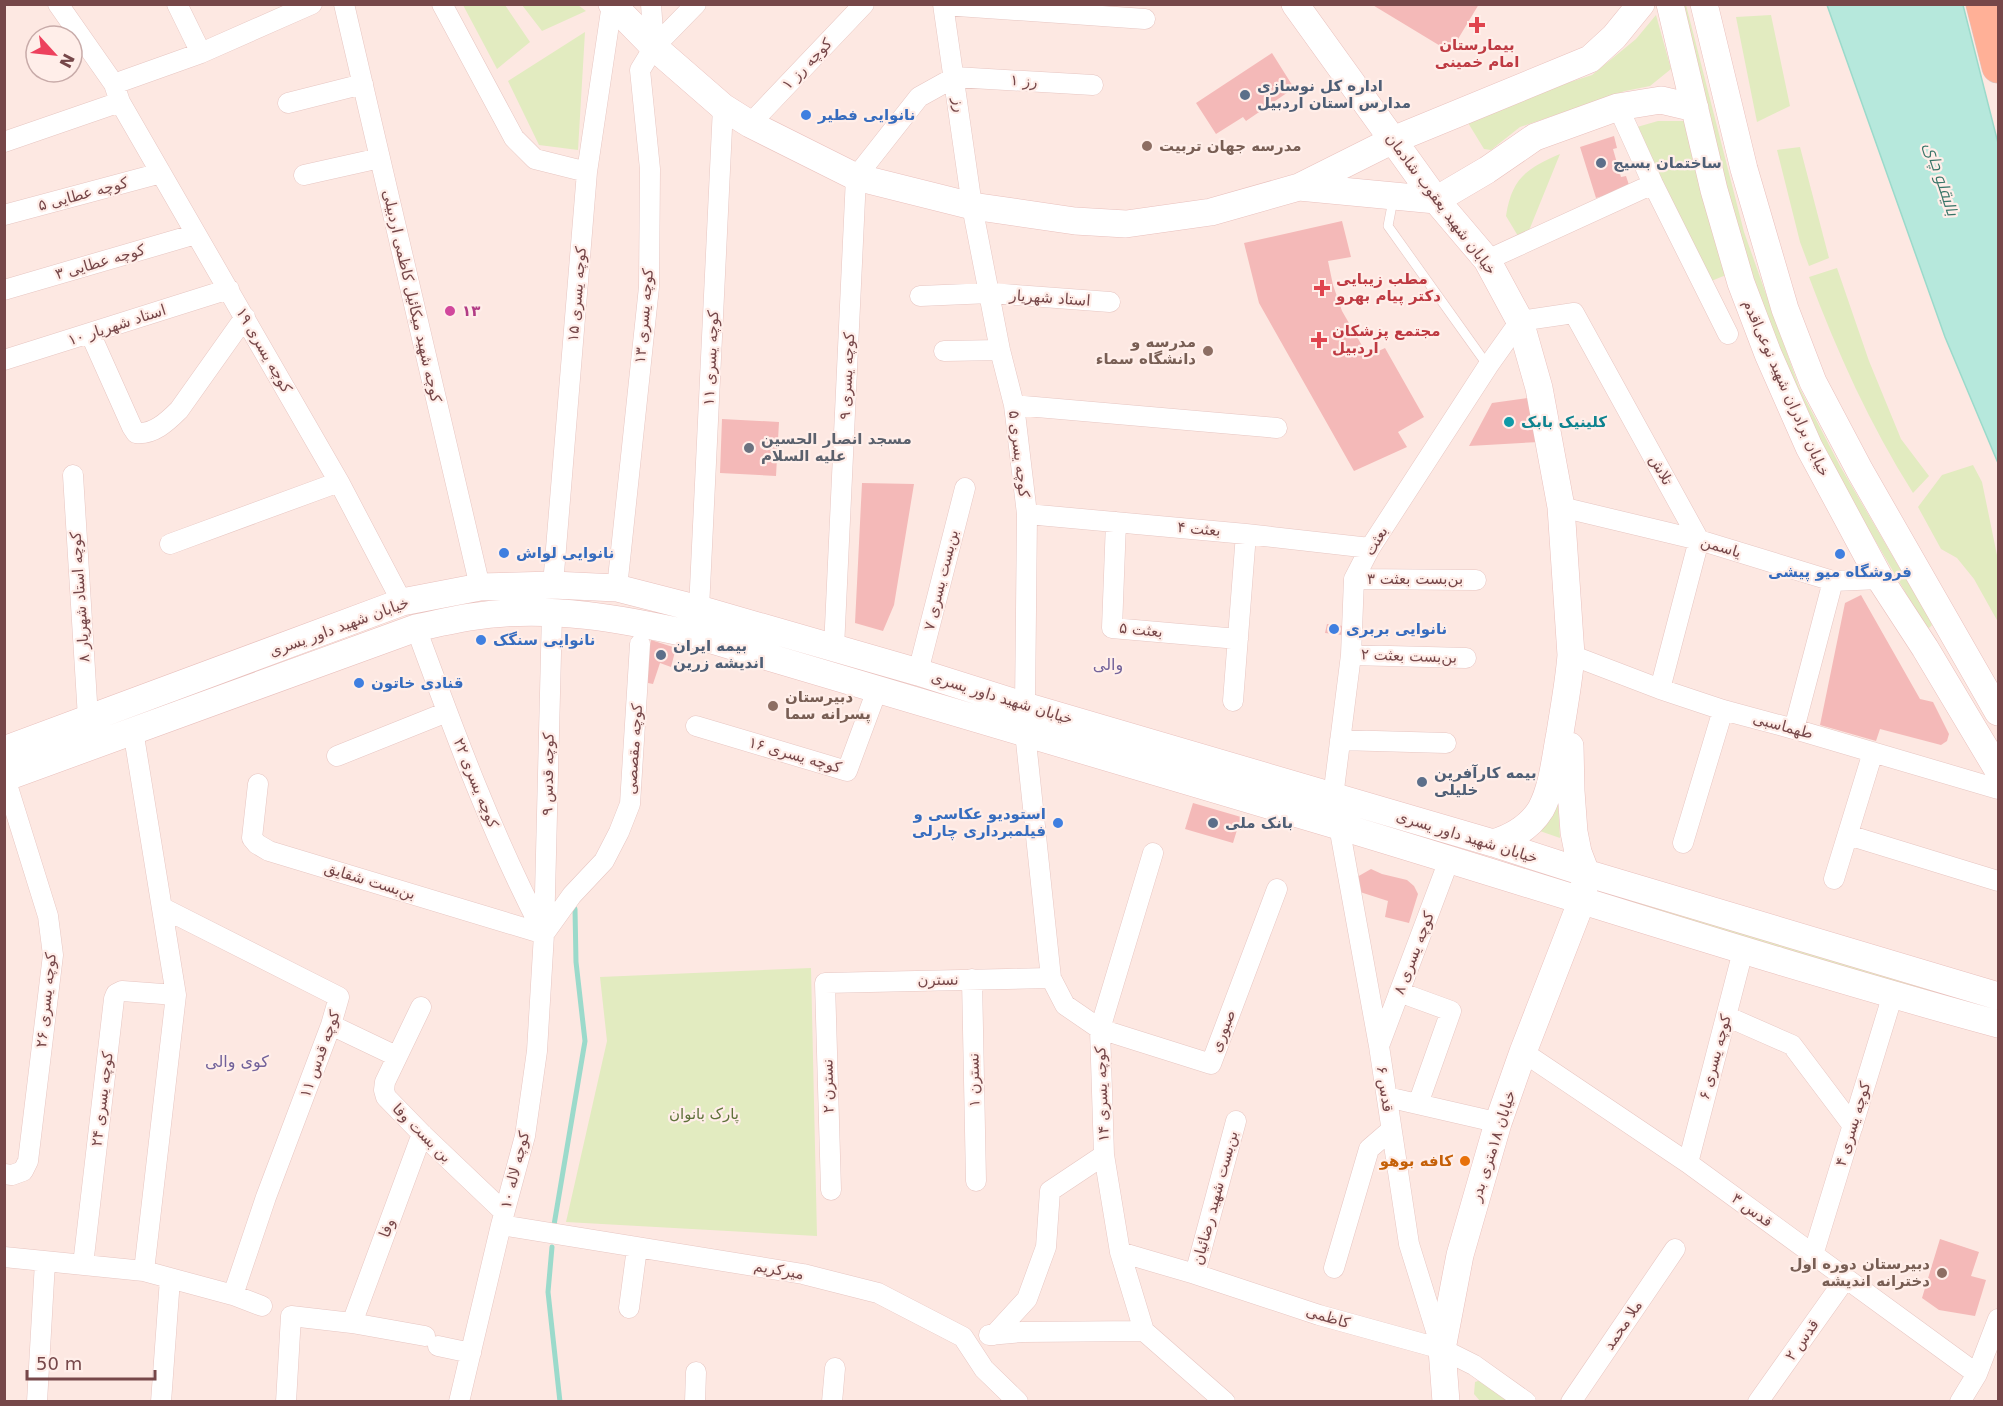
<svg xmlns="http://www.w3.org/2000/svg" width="2003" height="1406" font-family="'DejaVu Sans',Cairo,sans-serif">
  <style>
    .green { fill: #e2ebc0 }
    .water { fill: #b6e8dc; stroke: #9bdacb; stroke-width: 1.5 }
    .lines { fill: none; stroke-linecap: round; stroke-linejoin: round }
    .stream { stroke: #9bdacb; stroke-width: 5 }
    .building { fill: #f4b9b8 }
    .lane-casing { stroke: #e7c6c2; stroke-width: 10 }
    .street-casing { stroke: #e7c6c2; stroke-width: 21 }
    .secondary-casing { stroke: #e9c0bd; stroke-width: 28 }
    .primary-casing { stroke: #d6c8c8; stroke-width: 33 }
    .lane { stroke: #fff; stroke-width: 9 }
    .street { stroke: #fff; stroke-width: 20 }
    .secondary { stroke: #fff; stroke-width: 27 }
    .primary { stroke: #ffb097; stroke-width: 32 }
    .health-dot { fill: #e0444e; stroke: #ffeee9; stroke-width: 2 }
    .service-dot { fill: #5c6f8a; stroke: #ffeee9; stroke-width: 2 }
    .shop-dot { fill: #3f7fe0; stroke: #ffeee9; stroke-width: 2 }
    .education-dot { fill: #8d6e63; stroke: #ffeee9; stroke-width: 2 }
    .hotel-dot { fill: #d1479c; stroke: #ffeee9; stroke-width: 2 }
    .culture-dot { fill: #0f9aa8; stroke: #ffeee9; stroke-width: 2 }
    .worship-dot { fill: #6b7280; stroke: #ffeee9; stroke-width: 2 }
    .food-dot { fill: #e8710a; stroke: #ffeee9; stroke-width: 2 }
    .labels { text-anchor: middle; stroke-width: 4.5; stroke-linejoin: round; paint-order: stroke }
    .health-label { font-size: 15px; font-weight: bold; fill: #be3a42; stroke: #ffeee9; text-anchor: start }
    .street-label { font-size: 15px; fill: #764749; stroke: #ffeee9 }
    .service-label { font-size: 15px; font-weight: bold; fill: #4e5e75; stroke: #ffeee9; text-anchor: start }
    .shop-label { font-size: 15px; font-weight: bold; fill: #366cbe; stroke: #ffeee9; text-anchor: start }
    .education-label { font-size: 15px; font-weight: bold; fill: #785e54; stroke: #ffeee9; text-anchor: start }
    .hotel-label { font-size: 15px; font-weight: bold; fill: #b23c85; stroke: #ffeee9; text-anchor: start }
    .culture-label { font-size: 15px; font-weight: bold; fill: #0d838f; stroke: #ffeee9; text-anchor: start }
    .worship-label { font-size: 15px; font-weight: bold; fill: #5b616d; stroke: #ffeee9; text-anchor: start }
    .park-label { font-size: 15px; fill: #5f713a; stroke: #ffeee9 }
    .food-label { font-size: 15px; font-weight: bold; fill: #c56008; stroke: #ffeee9; text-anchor: end }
    .water-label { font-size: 16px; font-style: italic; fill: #387568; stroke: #ffeee9 }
    .neighbourhood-label { font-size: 16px; fill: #72629a; stroke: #ffeee9 }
  </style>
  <rect width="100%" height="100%" fill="#fde8e2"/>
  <!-- green -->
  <path class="green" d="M 463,5 L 505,5 L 530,42 L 497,69 Z
    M 522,5 L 578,5 L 586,11 L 542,31 Z
    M 1679,5 L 1686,5 L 1744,232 L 1799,387 L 1840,466 L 1930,620 L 1932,625 L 1929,628 L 1925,626 L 1833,468 L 1792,389 L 1738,233 Z
    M 1656,15 L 1671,69 L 1650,86 L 1625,91 L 1520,127 L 1491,150 L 1484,149 L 1462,113 L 1518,99 L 1592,75 L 1636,39 Z
    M 1771,15 L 1790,106 L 1757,122 L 1736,17 Z
    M 585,32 L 578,150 L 539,145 L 508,81 Z
    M 1658,121 L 1688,121 L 1726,275 L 1709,282 L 1637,127 Z
    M 1800,147 L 1829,258 L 1809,266 L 1800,242 L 1777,150 Z
    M 1560,154 L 1528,233 L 1518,236 L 1506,216 C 1512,178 1526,169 1560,154 Z
    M 1837,268 L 1869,361 L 1901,439 L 1929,476 L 1913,493 C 1870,425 1837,352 1809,277 Z
    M 1973,465 L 1982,482 L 1998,560 L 1998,622 L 1974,579 L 1957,558 L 1941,549 L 1918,507 L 1942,475 Z
    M 1558,803 L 1560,838 L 1537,830 Z
    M 1617,895 L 1998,1007 L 1998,1013 L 1611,897 Z
    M 811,968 L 817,1236 L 566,1222 L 607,1041 L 600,977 Z
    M 1481,1380 L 1510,1401 L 1480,1401 L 1474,1394 L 1475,1382 Z"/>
  <!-- water -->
  <path class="water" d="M 1827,5 L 1963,5 L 1998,143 L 1998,463 L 1945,337 Z"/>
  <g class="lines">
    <!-- stream -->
    <path class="stream" d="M 554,1225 L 585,1041 L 576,962 L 575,909
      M 552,1247 L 548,1292 L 560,1402"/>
  </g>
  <!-- building -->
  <path class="building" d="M 1371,4 L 1479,4 L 1455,44 L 1442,47 Z
    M 1272,53 L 1294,88 L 1246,121 L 1243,117 L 1216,134 L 1196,103 Z
    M 1614,136 L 1617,148 L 1613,149 L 1621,177 L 1626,176 L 1630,188 L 1596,198 L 1580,147 Z
    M 1342,221 L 1351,257 L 1328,261 L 1333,285 L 1342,311 L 1368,356 L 1385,348 L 1424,417 L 1398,432 L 1407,447 L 1354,471 L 1259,303 L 1244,243 Z
    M 1534,397 L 1539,442 L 1469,446 L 1492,403 Z
    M 722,419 L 779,422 L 776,476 L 720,473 Z
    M 862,483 L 914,484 L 894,605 L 883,631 L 855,623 Z
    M 1861,595 L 1920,699 L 1933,702 L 1949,734 L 1947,741 L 1941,745 L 1880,729 L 1876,741 L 1820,725 L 1845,603 Z
    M 1327,624 L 1343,626 L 1342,635 L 1325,633 Z
    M 651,640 L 676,648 L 671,667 L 660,663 L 653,684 L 643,682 Z
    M 1193,803 L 1241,817 L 1233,843 L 1185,829 Z
    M 1371,869 L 1382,874 L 1407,880 L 1414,886 L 1418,894 L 1409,923 L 1385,917 L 1388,901 L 1360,892 L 1357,877 Z
    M 1940,1239 L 1979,1252 L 1971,1276 L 1986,1280 L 1975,1316 L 1939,1310 L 1922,1298 Z"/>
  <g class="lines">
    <defs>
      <path id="lane" d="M 1393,200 L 1388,226 L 1488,366"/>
      <path id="street" d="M 58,4 L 114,84 L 120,102 L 339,482 L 402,602
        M 177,4 L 201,53
        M 344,4 L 480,587
        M 442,4 L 514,138 L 535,159 L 587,172
        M 651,4 L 654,47
        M 943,4 L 972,206 L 1000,350 L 1014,405 L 1027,514 L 1025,706
        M 943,5 L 1145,19
        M 114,84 L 201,53 L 312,4
        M 288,103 L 363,84
        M 1618,107 L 1653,184 L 1728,334
        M 750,124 L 864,4
        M 4,142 L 120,102
        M 304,175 L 380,158
        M 4,215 L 161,173
        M 1487,260 L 1653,184
        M 4,290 L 196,234
        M 920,296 L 990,293 L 1110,302
        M 90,333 L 132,427 L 136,433 C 153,435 167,422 179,410 L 245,317
        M 944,351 L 1000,350
        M 4,360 L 229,289
        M 1014,405 L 1277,428
        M 73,475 L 88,718
        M 1561,507 L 1699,540 L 1833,581 L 1880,579
        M 1027,514 L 1246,534 L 1370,548
        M 1116,522 L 1112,628 L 1238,639
        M 170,544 L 339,482
        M 1354,579 L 1476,580
        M 553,585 L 587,172 L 612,4
        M 617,588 L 649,287 L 650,169 L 640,70 L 654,47 L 696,4
        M 699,609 L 723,107
        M 416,628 C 454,731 492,835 543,932
        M 834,648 L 856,177 L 919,97 L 955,77 L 1093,85
        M 1351,655 L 1466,658
        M 1571,655 L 1660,689 L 1723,710 L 1794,729 L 1998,789
        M 918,672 L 965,488
        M 1233,701 L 1246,534
        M 696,726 L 847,771 L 877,690
        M 1794,729 L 1833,581
        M 133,730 L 176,995 L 144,1271
        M 1025,732 L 1051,978 L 1065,1005 L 1100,1029 L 1104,1155 L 1120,1252 L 1144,1331 L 1225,1402
        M 1340,740 L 1446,743
        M 337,756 L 447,712
        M 258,784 L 252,838 L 257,844 L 269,851 L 544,934
        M 1333,797 L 1351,655 L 1354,579 L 1370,548 L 1488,366 L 1520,321 L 1574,313 L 1699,540 L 1660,689
        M 1339,826 L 1379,1046 L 1409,1244 L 1441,1347
        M 1848,835 L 1998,881
        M 1683,843 L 1723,710
        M 1153,853 L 1100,1029 L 1211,1064 L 1277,889
        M 1834,879 L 1873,752
        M 163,908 L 339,997 L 331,1025 L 266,1197 L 233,1295
        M 544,934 L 572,895 L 604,861 L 619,832 L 630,804 L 640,644
        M 972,979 L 976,1181
        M 1399,992 L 1451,1011 L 1418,1104
        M 421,1007 L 385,1082 L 384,1090 L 386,1097 L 422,1134 L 504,1212
        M 1726,1016 L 1792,1045 L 1853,1126
        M 331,1025 L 396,1056
        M 1379,1046 L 1449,860
        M 1523,1052 L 1688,1163 L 1977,1374
        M 1387,1097 L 1487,1120
        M 1688,1163 L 1743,951
        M 4,1174 L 12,1175 L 23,1171 L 28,1161 L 53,955 L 48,916 L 5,778
        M 831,1190 L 825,983 L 1051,978
        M 501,1225 L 803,1274 L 878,1293 L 963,1337 L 984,1369 L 1018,1402
        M 1120,1252 L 1195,1274 L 1319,1315 L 1442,1349 L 1474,1365 L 1526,1402
        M 1813,1255 L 1893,994
        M 4,1257 L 144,1271 L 233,1295 L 262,1306
        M 83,1265 L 114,999 L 116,994 L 122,991 L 176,995
        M 1334,1268 L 1369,1149 L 1391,1130
        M 1195,1274 L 1236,1121
        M 629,1308 L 637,1248
        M 352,1323 L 422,1134
        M 989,1335 L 1022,1332 L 1144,1331
        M 994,1335 L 1027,1299 L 1046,1247 L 1050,1191 L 1104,1155
        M 438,1346 L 471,1353
        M 37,1402 L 45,1262
        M 161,1402 L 170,1279
        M 286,1402 L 291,1316 L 352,1323 L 425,1336
        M 459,1402 L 501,1225 L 525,1136 L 537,1051 L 544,934 L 552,613
        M 695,1402 L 696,1372
        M 832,1402 L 835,1368
        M 1571,1402 L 1675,1249
        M 1758,1402 L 1846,1278
        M 1960,1402 L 1977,1374 L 1998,1319"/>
      <path id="secondary" d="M 612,4 L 654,47 L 723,107 L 750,124 L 856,177 L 972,206 L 1075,221 L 1126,224 L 1211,212 L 1299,187 L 1393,140 L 1590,59 L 1614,37 L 1641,4
        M 1295,4 L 1436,200 L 1487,260 L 1520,321 L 1539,388 L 1561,507 L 1571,655 C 1569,681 1564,707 1560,733 C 1555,758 1553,786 1541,809 C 1530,827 1513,837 1493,843
        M 1670,4 L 1714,190 L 1741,283 L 1768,354 L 1809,447 L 1880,579 L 1925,648 L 1998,770
        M 1704,4 L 1744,169 L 1785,309 L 1813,382 L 1860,471 L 1998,712
        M 1299,187 L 1436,200 L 1487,170 L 1535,137 L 1618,107 L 1661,100 L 1695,108
        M 4,750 L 402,602 L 480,587 L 553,585 L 617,588 L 699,609 L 918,672 L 1025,706 L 1493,843 L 1586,873 L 1998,996
        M 4,778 L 416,628 C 434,624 452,620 470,617 C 547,604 624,619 699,636 C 912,701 1126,763 1339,826 C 1559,892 1777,964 1998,1024
        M 1446,1402 L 1442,1349 L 1460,1255 L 1498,1123 L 1523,1052 L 1582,900 L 1586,873 L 1578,852 L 1574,832 L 1571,791 L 1570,746"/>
      <path id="primary" d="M 1982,4 L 1998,67"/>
    </defs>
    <!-- lane casing -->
    <use href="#lane" class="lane-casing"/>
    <!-- street casing -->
    <use href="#street" class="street-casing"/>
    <!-- secondary casing -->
    <use href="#secondary" class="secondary-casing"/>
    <!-- primary casing -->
    <use href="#primary" class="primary-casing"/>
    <!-- lane -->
    <use href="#lane" class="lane"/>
    <!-- street -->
    <use href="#street" class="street"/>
    <!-- secondary -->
    <use href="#secondary" class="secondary"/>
    <!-- primary -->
    <use href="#primary" class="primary"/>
  </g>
  <!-- markers -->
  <g class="health-dot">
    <path d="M1474 16h6v6h6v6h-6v6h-6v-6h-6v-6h6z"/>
    <path d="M1319 279h6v6h6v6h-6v6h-6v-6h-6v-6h6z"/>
    <path d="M1316 331h6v6h6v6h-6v6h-6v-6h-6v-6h6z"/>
  </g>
  <g class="service-dot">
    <circle cx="1245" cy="95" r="6"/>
    <circle cx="1601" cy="163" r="6"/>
    <circle cx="661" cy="655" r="6"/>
    <circle cx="1422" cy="782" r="6"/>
    <circle cx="1213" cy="823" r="6"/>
  </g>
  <g class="shop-dot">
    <circle cx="806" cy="115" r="6"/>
    <circle cx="504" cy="553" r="6"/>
    <circle cx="1840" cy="554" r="6"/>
    <circle cx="1334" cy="629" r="6"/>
    <circle cx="481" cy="640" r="6"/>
    <circle cx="359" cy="683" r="6"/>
    <circle cx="1058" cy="823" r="6"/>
  </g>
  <g class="education-dot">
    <circle cx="1147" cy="146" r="6"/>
    <circle cx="1208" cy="351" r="6"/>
    <circle cx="773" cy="706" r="6"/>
    <circle cx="1942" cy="1273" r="6"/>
  </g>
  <circle class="hotel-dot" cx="450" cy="311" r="6"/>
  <circle class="culture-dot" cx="1509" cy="422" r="6"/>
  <circle class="worship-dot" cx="749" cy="448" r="6"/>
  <circle class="food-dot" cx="1465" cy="1161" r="6"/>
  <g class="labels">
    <!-- health labels -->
    <g class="health-label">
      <text x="1477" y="50" text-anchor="middle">بیمارستان<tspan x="1477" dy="17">امام خمینی</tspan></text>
      <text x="1336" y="284">مطب زیبایی<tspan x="1336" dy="17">دکتر پیام بهرو</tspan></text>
      <text x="1332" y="336">مجتمع پزشکان<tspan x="1332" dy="17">اردبیل</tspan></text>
    </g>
    <!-- street labels -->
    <g class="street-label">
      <text transform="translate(807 64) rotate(-46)" y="5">کوچه رز ۱</text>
      <text transform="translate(1024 81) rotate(4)" y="5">رز ۱</text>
      <text transform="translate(959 105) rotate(82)" y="5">رز</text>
      <text transform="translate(83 194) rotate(-15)" y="5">کوچه عطایی ۵</text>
      <text transform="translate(1441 204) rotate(53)" y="5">خیابان شهید یعقوب شادمان</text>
      <text transform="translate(100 262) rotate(-16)" y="5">کوچه عطایی ۳</text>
      <text transform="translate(577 294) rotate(-85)" y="5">کوچه یسری ۱۵</text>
      <text transform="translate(412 296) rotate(77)" y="5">کوچه شهید میکائیل کاظمی اردبیلی</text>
      <text transform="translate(1050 298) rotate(4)" y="5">استاد شهریار</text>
      <text transform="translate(644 316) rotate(-85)" y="5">کوچه یسری ۱۳</text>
      <text transform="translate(117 325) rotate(-18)" y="5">استاد شهریار ۱۰</text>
      <text transform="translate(264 350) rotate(60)" y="5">کوچه یسری ۱۹</text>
      <text transform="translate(711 358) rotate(-87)" y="5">کوچه یسری ۱۱</text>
      <text transform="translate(847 376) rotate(-87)" y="5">کوچه یسری ۹</text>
      <text transform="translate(1786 388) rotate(66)" y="5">خیابان برادران شهید نوعی‌اقدم</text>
      <text transform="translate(1019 454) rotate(83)" y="5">کوچه یسری ۵</text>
      <text transform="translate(1661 470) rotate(61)" y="5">تلاش</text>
      <text transform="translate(1199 529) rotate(5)" y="5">بعثت ۴</text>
      <text transform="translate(1376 541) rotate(-59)" y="5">بعثت</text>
      <text transform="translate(1721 547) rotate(17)" y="5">یاسمن</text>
      <text x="1415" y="584">بن‌بست بعثت ۳</text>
      <text transform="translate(941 580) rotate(-76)" y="5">بن‌بست یسری ۷</text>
      <text transform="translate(80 597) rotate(-94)" y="5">کوچه استاد شهریار ۸</text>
      <text transform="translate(339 627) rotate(-20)" y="5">خیابان شهید داور یسری</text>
      <text transform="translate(1141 630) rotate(6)" y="5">بعثت ۵</text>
      <text transform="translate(1409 656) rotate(2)" y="5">بن‌بست بعثت ۲</text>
      <text transform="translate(1002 698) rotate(17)" y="5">خیابان شهید داور یسری</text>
      <text transform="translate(1783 726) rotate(15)" y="5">طهماسبی</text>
      <text transform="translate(634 749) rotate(-86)" y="5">کوچه مقصصی</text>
      <text transform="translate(795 755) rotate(16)" y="5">کوچه یسری ۱۶</text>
      <text transform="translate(548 774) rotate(-89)" y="5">کوچه قدس ۹</text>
      <text transform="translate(476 783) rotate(68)" y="5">کوچه یسری ۲۲</text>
      <text transform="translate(1467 837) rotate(17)" y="5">خیابان شهید داور یسری</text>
      <text transform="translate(370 881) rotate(17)" y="5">بن‌بست شقایق</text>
      <text transform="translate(1414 953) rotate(-69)" y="5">کوچه یسری ۸</text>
      <text transform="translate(938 980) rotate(-1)" y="5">نسترن</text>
      <text transform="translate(46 1000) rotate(-84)" y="5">کوچه یسری ۲۶</text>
      <text transform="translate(1223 1031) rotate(-69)" y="5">صبوری</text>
      <text transform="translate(320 1054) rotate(-70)" y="5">کوچه قدس ۱۱</text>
      <text transform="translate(1715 1057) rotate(-75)" y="5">کوچه یسری ۶</text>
      <text transform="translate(974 1080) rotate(-91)" y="5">نسترن ۱</text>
      <text transform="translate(828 1086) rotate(-91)" y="5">نسترن ۲</text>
      <text transform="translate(1385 1089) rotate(82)" y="5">قدس ۶</text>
      <text transform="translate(1102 1094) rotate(-92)" y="5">کوچه یسری ۱۴</text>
      <text transform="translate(102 1099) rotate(-83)" y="5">کوچه یسری ۲۴</text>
      <text transform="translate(1853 1124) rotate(-73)" y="5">کوچه یسری ۴</text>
      <text transform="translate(422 1133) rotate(45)" y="5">بن بست وفا</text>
      <text transform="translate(1493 1146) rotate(-72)" y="5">خیابان ۱۸متری بدر</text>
      <text transform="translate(515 1170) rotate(-76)" y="5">کوچه لاله ۱۰</text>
      <text transform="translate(1215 1198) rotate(-75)" y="5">بن‌بست شهید رضائیان</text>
      <text transform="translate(1752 1210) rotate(36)" y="5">قدس ۳</text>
      <text transform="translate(387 1228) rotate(-70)" y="5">وفا</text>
      <text transform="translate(779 1270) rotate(10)" y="5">میرکریم</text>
      <text transform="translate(1328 1317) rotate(17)" y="5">کاظمی</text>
      <text transform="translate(1623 1325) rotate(-56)" y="5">ملا محمد</text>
      <text transform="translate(1802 1340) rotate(-55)" y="5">قدس ۲</text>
    </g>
    <!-- service labels -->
    <g class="service-label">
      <text x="1257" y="91">اداره کل نوسازی<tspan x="1257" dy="17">مدارس استان اردبیل</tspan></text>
      <text x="1613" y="168">ساختمان بسیج</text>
      <text x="673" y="651">بیمه ایران<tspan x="673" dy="17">اندیشه زرین</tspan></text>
      <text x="1434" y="778">بیمه کارآفرین<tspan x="1434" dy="17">خلیلی</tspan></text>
      <text x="1225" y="828">بانک ملی</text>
    </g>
    <!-- shop labels -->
    <g class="shop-label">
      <text x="818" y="120">نانوایی فطیر</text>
      <text x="516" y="558">نانوایی لواش</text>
      <text x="1840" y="577" text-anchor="middle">فروشگاه میو پیشی</text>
      <text x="1346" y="634">نانوایی بربری</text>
      <text x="493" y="645">نانوایی سنگک</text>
      <text x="371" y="688">قنادی خاتون</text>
      <text x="1046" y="819" text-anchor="end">استودیو عکاسی و<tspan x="1046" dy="17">فیلمبرداری چارلی</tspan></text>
    </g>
    <!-- education labels -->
    <g class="education-label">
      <text x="1159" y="151">مدرسه جهان تربیت</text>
      <text x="1196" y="347" text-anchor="end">مدرسه و<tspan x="1196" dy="17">دانشگاه سماء</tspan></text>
      <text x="785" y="702">دبیرستان<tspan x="785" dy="17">پسرانه سما</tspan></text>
      <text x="1930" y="1269" text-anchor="end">دبیرستان دوره اول<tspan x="1930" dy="17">دخترانه اندیشه</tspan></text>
    </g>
    <!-- hotel labels -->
    <g class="hotel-label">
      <text x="462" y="316">۱۳</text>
    </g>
    <!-- culture labels -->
    <g class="culture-label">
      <text x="1521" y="427">کلینیک بابک</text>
    </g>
    <!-- worship labels -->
    <g class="worship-label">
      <text x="761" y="444">مسجد انصار الحسین<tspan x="761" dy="17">علیه السلام</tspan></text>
    </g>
    <!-- park labels -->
    <g class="park-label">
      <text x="704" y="1119">پارک بانوان</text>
    </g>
    <!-- food labels -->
    <g class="food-label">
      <text x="1453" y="1166">کافه بوهو</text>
    </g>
    <!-- water labels -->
    <g class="water-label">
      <text transform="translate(1942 179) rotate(72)" y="6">بالیقلو چای</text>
    </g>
    <!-- neighbourhood labels -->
    <g class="neighbourhood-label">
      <text x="1108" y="670">والی</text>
      <text x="237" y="1067">کوی والی</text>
    </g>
  </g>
  <!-- border -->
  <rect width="2003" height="1406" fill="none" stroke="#764749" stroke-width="12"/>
  <!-- north arrow -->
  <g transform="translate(54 54) rotate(117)"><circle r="28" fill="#ffeee9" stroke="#c8aba9" stroke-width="1.5"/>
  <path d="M0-4.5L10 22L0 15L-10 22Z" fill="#ed415d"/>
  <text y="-9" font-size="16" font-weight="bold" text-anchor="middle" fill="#764749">N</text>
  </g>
  <!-- scale -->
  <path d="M27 1370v9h128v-9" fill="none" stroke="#764749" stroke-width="3"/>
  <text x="36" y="1370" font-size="18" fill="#764749" stroke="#ffeee9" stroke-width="4.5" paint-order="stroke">50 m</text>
</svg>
